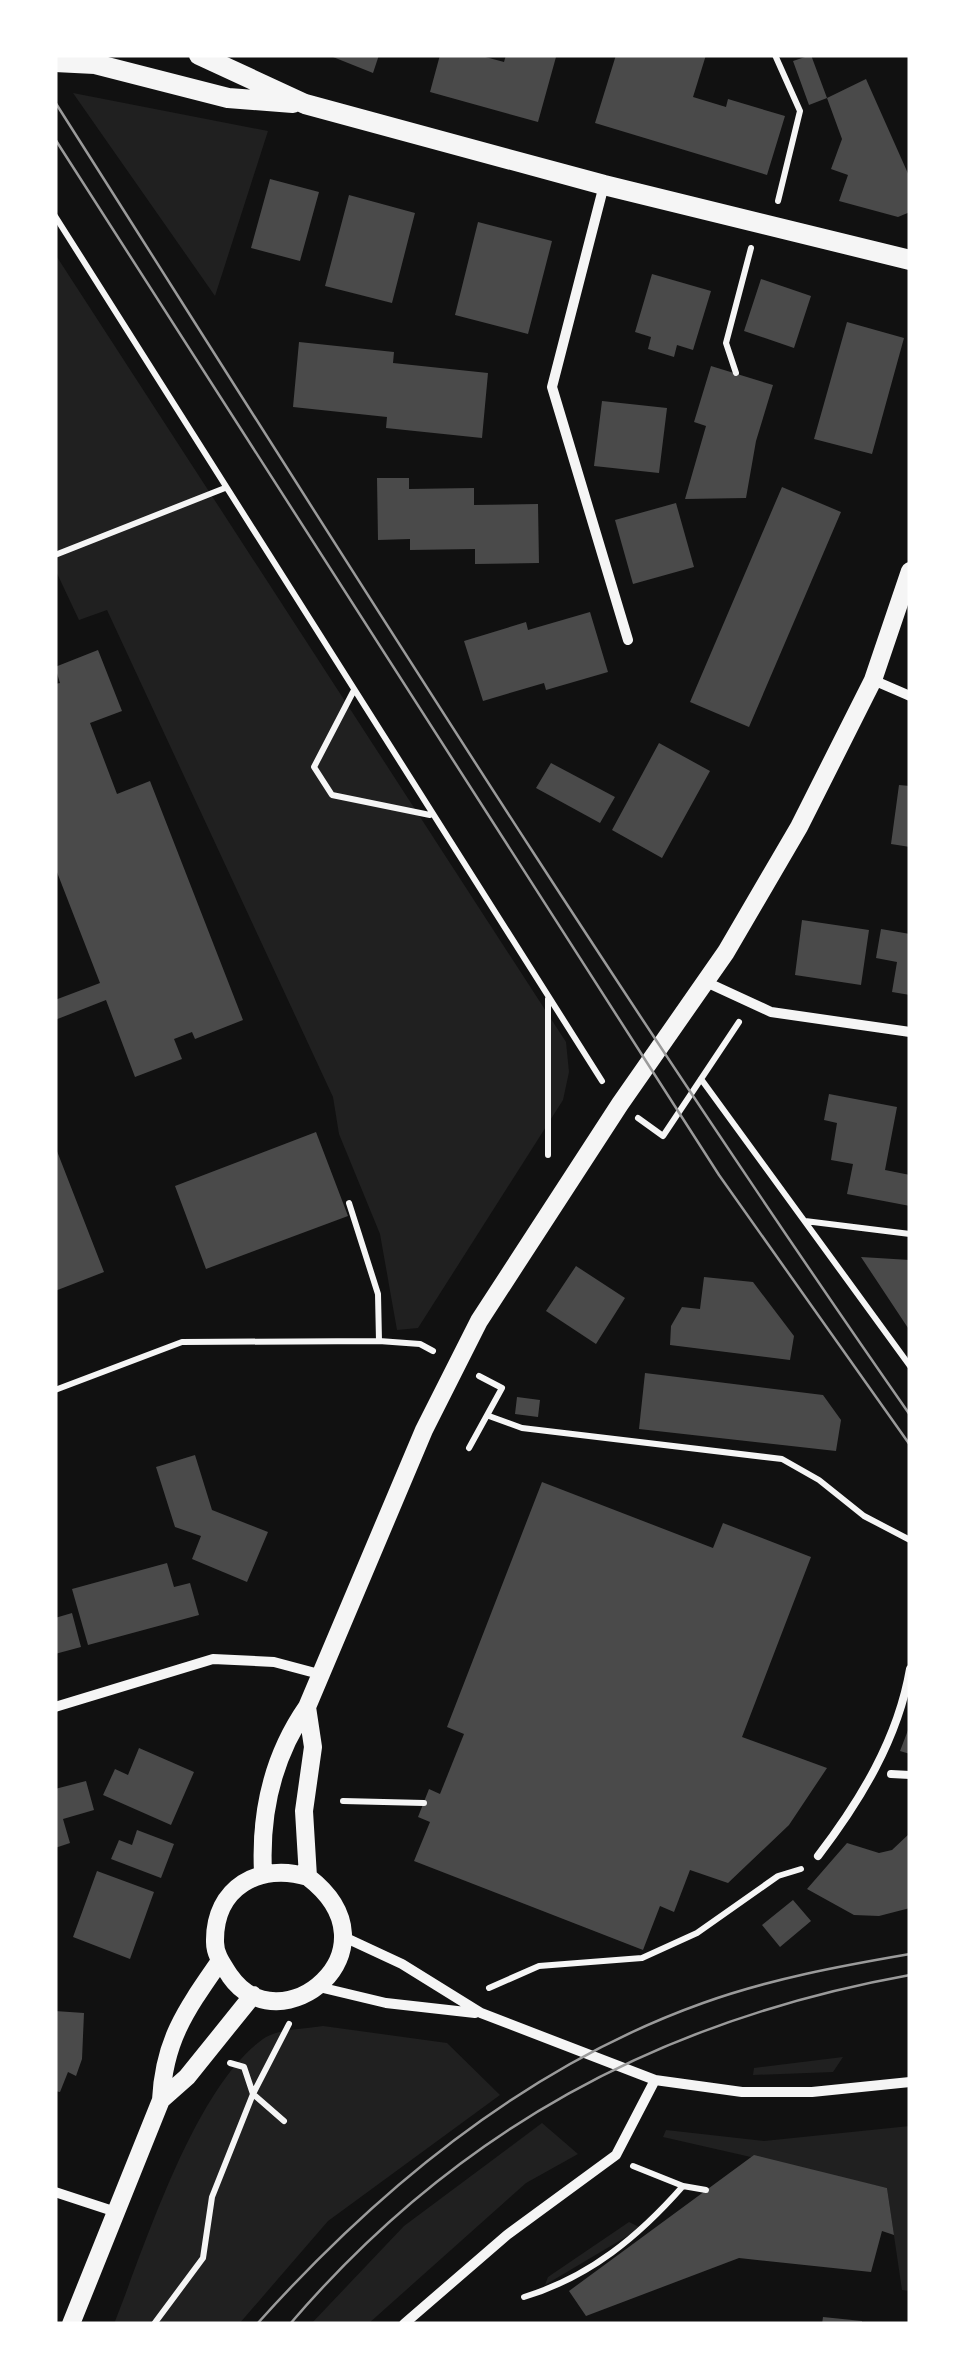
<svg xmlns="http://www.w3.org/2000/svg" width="965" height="2379" font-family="Lato,sans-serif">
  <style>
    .green { fill: #202020 }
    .building { fill: #4a4a4a }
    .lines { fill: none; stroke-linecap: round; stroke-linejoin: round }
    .path { stroke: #f5f5f5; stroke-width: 6 }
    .service { stroke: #f5f5f5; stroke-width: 8 }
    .minor { stroke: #f5f5f5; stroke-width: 10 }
    .tertiary { stroke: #f5f5f5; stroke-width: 18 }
    .secondary { stroke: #f5f5f5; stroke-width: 20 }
    .tram { stroke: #9a9a9a; stroke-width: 2.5 }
  </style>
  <rect width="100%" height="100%" fill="#111"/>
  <!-- green -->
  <path class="green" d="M 73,93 L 268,131 L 215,296 Z
    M 55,254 L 566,1042 L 569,1072 L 563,1100 L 418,1328 L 397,1330 L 380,1234 L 339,1134 L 333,1097 L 107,610 L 79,620 L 55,569 Z
    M 323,2026 L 447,2043 L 500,2095 L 328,2221 L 239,2324 L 114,2324 C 145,2246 194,2088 263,2039 C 276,2029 306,2029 323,2026 Z
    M 843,2057 L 833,2072 L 753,2075 L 754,2068 Z
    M 542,2123 L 578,2154 L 526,2183 L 368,2324 L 311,2324 L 404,2226 Z
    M 910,2126 L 910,2291 L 902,2290 L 887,2188 L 663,2137 L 666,2130 L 764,2141 Z
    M 629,2222 L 641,2228 L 545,2285 L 548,2277 Z"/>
  <!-- building -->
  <path class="building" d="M 328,55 L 379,55 L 373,73 Z
    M 440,55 L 478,55 L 504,62 L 506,55 L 556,57 L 538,122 L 430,92 Z
    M 616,55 L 706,55 L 693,97 L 726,107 L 728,99 L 785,116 L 767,175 L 595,123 Z
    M 811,55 L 827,98 L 809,105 L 793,61 Z
    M 866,79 L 910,178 L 910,212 L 898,217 L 839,201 L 848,175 L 831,169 L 842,139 L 827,98 Z
    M 270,179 L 319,192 L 300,261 L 251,248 Z
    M 349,195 L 415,213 L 392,303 L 325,286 Z
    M 478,222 L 552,241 L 528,334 L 455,315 Z
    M 652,274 L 711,291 L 693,350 L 677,345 L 674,357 L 648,349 L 651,337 L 635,332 Z
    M 761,279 L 811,296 L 794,348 L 744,331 Z
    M 847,322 L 904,338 L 872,454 L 814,439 Z
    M 299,342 L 394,352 L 393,363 L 488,373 L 482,438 L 386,428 L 387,417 L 293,407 Z
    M 711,366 L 773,385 L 756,441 L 746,498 L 685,499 L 706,426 L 694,422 Z
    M 602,401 L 667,408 L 659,473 L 594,466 Z
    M 377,478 L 409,478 L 409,489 L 474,488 L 474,505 L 538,504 L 539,563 L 475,564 L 475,549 L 410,550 L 410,539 L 378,540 Z
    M 782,487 L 841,512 L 749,727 L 690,702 Z
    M 676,503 L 694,567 L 633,584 L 615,520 Z
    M 590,612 L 608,672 L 546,690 L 544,683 L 483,701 L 464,641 L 526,622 L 528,630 Z
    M 98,650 L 122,711 L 90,723 L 117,794 L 150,781 L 243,1020 L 195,1039 L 192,1032 L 174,1039 L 182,1059 L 135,1077 L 106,1000 L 55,1020 L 55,1000 L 100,983 L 55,867 L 55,684 L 60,683 L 55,667 Z
    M 659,743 L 710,771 L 662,858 L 612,830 Z
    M 551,763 L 615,797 L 600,823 L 536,788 Z
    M 899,785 L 910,786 L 910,847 L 891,844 Z
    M 802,920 L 869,930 L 861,985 L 795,975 Z
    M 881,929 L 910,934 L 910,995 L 892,992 L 897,962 L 876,958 Z
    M 829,1094 L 897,1107 L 885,1170 L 910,1175 L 910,1206 L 847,1194 L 853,1164 L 831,1160 L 837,1123 L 824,1120 Z
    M 316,1132 L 348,1216 L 206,1269 L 175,1186 Z
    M 55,1146 L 104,1272 L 55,1291 Z
    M 861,1257 L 910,1260 L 910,1331 Z
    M 576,1266 L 625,1298 L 596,1344 L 546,1311 Z
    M 704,1277 L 753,1282 L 794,1336 L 790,1360 L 670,1345 L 671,1326 L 682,1307 L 700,1309 Z
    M 645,1373 L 823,1395 L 841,1420 L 836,1451 L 639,1429 Z
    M 517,1397 L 540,1400 L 538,1417 L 515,1414 Z
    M 195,1455 L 212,1510 L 268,1532 L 247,1582 L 192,1559 L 201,1536 L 175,1527 L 156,1467 Z
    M 542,1482 L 713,1548 L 723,1523 L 811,1557 L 742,1737 L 827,1768 L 789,1825 L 728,1883 L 690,1870 L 674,1912 L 660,1906 L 643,1950 L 414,1861 L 430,1822 L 418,1817 L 429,1789 L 440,1794 L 464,1734 L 447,1727 Z
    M 167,1563 L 174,1587 L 190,1583 L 199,1615 L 88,1645 L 72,1589 Z
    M 72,1613 L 81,1647 L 55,1654 L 55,1618 Z
    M 910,1725 L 910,1754 L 900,1751 Z
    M 139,1748 L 194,1772 L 171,1825 L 103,1795 L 115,1769 L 128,1775 Z
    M 86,1781 L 94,1810 L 63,1819 L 70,1843 L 55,1848 L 55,1789 Z
    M 137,1830 L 174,1844 L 161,1878 L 111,1859 L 119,1840 L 132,1845 Z
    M 910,1833 L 910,1908 L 879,1916 L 854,1915 L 807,1889 L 847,1843 L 879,1853 L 892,1850 Z
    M 97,1871 L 154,1892 L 130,1959 L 73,1937 Z
    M 793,1900 L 811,1921 L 780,1947 L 762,1925 Z
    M 55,2011 L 84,2013 L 82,2059 L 76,2076 L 68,2072 L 60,2092 L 55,2091 Z
    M 754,2155 L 887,2188 L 894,2235 L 882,2231 L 871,2272 L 739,2258 L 586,2316 L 569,2291 Z
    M 823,2317 L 862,2321 L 862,2324 L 822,2324 Z"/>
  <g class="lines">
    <!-- path -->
    <path class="path" d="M 775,55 L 800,111 L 778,201
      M 55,216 L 602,1081
      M 736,373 L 726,343 L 751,248
      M 55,555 L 225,488
      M 353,692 L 314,767 L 332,795 L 430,815
      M 701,1079 L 910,1366
      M 638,1118 L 663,1136 L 739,1022
      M 548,1155 L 548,999
      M 349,1203 L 378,1294 L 379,1341
      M 805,1221 L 910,1234
      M 55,1390 L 182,1342 L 379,1341 L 420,1344 L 433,1351
      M 489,1416 L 522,1428 L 782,1459 L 819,1480 L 864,1516 L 910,1540
      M 469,1448 L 502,1388 L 479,1376
      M 343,1801 L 424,1803
      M 489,1988 L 539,1966 L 642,1958 L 697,1933 L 778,1876 L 801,1869
      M 230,2063 L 244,2067 L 253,2094 L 284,2121
      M 633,2166 L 683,2186
      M 524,2297 C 590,2277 639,2236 683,2186 L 706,2190
      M 154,2324 L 203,2258 L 212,2197 L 253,2094 L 289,2024"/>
    <!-- service -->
    <path class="service" d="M 891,1774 L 910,1775
      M 818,1856 C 860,1801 898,1739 910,1669"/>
    <!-- minor -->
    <path class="minor" d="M 604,185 L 552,387 L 628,640
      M 873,680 L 910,696
      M 706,982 L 771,1012 L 910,1032
      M 55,1707 L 213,1659 L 274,1662 L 319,1674
      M 344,1937 L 402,1964 L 481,2013 L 655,2080 L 742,2092 L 812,2092 L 910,2082
      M 319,1987 L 386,2003 L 475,2013
      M 55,2192 L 116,2212
      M 404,2324 L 507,2235 L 616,2155 L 655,2080"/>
    <!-- tertiary -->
    <path class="tertiary" d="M 307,1707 L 313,1747 L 304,1811 L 308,1877 C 403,1950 280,2048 230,1976 C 223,1965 215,1955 215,1942 C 214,1887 260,1862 308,1877
      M 263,1872 C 260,1812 273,1756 307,1707 L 424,1430 L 479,1321 L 620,1104 L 726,952 L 799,827 L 873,680 L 910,571
      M 161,2100 L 187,2077 L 253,1995
      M 71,2324 L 161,2100 C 164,2040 186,2010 220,1961"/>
    <!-- secondary -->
    <path class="secondary" d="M 199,55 L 305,104 L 604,185 L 910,260
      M 55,62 L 95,64 L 228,98 L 293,103"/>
    <!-- tram -->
    <path class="tram" d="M 55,102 C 335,543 611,986 910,1415
      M 55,139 L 719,1175 L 910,1445
      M 257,2324 C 379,2188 529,2065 703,2003 C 770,1979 840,1966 910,1954
      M 290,2324 C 456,2130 660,2020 910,1975"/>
  </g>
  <!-- border -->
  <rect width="965" height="2379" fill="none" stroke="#ffffff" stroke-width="115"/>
</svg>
